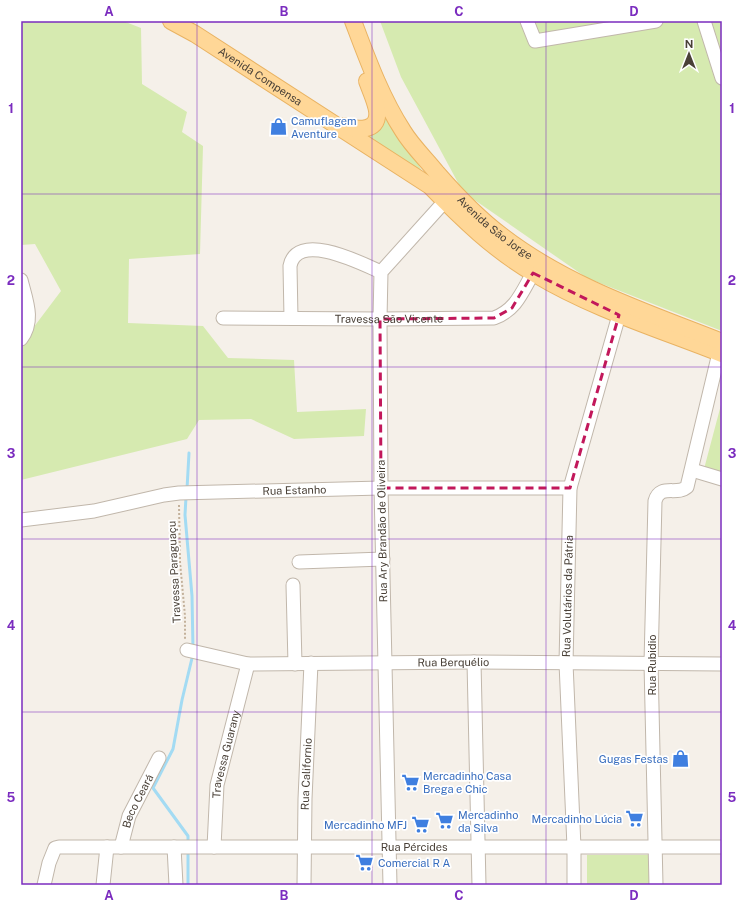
<svg xmlns="http://www.w3.org/2000/svg" width="743" height="906" font-family="'Public Sans',sans-serif">
  <style>
    .green { fill: #d6eab0 }
    .lines { fill: none; stroke-linecap: round; stroke-linejoin: round }
    .stream { stroke: #a3dbf3; stroke-width: 3 }
    .minor-casing { stroke: #c1b7ab; stroke-width: 15 }
    .major-casing { stroke: #e9b363; stroke-width: 18 }
    .path { stroke: #c3b19b; stroke-width: 2; stroke-dasharray: 2 2; stroke-linecap: butt }
    .minor { stroke: #fff; stroke-width: 13 }
    .major { stroke: #ffd797; stroke-width: 16 }
    .marked { fill: none; stroke: #c2185b; stroke-width: 3; stroke-dasharray: 8 5; stroke-linejoin: round }
    .grid { fill: none; stroke: #7b2cbf; stroke-width: 1; stroke-opacity: 0.55 }
    .labels { text-anchor: middle; stroke-width: 3.5; stroke-linejoin: round; paint-order: stroke }
    .street-label { font-size: 11px; fill: #494037; stroke: #fff }
    .shop-label { font-size: 11px; fill: #366cbe; stroke: #fff; text-anchor: start }
    .neatline { fill: none; stroke: #7b2cbf; stroke-width: 1.5 }
    .grid-label { font-size: 13px; text-anchor: middle; font-weight: bold; fill: #7b2cbf }
  </style>
  <rect width="100%" height="100%" fill="#f5f0e9"/>
  <!-- green -->
  <path class="green" d="M 21,21 L 123,21 L 141,28 L 142,84 L 187,112 L 182,132 L 203,146 L 200,254 L 129,259 L 128,323 L 203,326 L 228,358 L 294,360 L 297,412 L 366,409 L 364,436 L 294,439 L 251,419 L 199,420 L 187,439 L 21,480 L 21,344 L 61,291 L 35,244 L 21,245 Z
    M 380,21 L 720,21 L 722,26 L 722,331 L 587,278 L 463,192 L 401,77 Z
    M 371,81 L 426,178 L 358,132 L 372,130 Z
    M 722,401 L 722,473 L 704,469 Z
    M 587,855 L 654,855 L 654,885 L 587,885 Z"/>
  <g class="lines">
    <!-- stream -->
    <path class="stream" d="M 187,489 L 189,453
      M 186,497 L 185,515 L 192,596 L 193,649
      M 188,843 L 188,836 L 153,788 L 173,749 L 182,700 L 193,654
      M 188,885 L 188,851"/>
    <defs>
      <g id="minor">
        <path d="M 527,21 L 535,41 L 656,21"/>
        <path d="M 704,21 L 722,78"/>
        <path d="M 21,280 C 26,300 35,321 21,339"/>
        <path id="s1" d="M 223,318 L 380,319 L 494,318 C 516,310 522,292 533,273"/>
        <path d="M 291,318 L 290,266 C 297,230 363,264 381,272"/>
        <path d="M 692,470 L 722,479"/>
        <path id="s2" d="M 21,520 L 94,511 L 164,495 L 179,493 L 381,488 L 570,488"/>
        <path d="M 299,562 L 383,559"/>
        <path d="M 293,585 L 295,664"/>
        <path id="s3" d="M 187,650 L 248,664 L 474,662 L 722,664"/>
        <path d="M 474,662 L 479,885"/>
        <path id="s4" d="M 121,847 L 129,816 L 159,758"/>
        <path d="M 174,847 L 176,885"/>
        <path id="s5" d="M 214,847 L 217,785 L 248,664"/>
        <path id="s6" d="M 44,885 L 49,863 L 55,848 L 59,847 L 722,847"/>
        <path d="M 103,885 L 107,847"/>
        <path id="s7" d="M 304,885 L 305,799 L 311,663"/>
        <path d="M 390,885 L 381,488 L 380,319 L 381,272 L 445,201"/>
        <path id="s8" d="M 574,885 L 574,847 L 566,663 L 570,488 L 619,315"/>
        <path d="M 656,885 L 651,663 L 655,501 C 660,483 677,496 687,487 L 719,353"/>
      </g>
      <g id="major">
        <path id="s9" d="M 171,21 L 195,34 L 430,186 C 461,218 495,251 535,274 C 593,309 659,329 722,354"/>
        <path id="s10" d="M 353,21 C 367,58 381,97 403,131 C 412,146 426,159 437,173 C 457,196 478,218 502,236 C 567,286 646,312 722,342"/>
        <path d="M 342,126 C 353,129 375,133 377,117 C 379,108 370,90 367,81"/>
      </g>
    </defs>
    <!-- minor casing -->
    <use href="#minor" class="minor-casing"/>
    <!-- major casing -->
    <use href="#major" class="major-casing"/>
    <!-- path -->
    <path class="path" d="M 179,505 L 180,562 L 185,616 L 185,640"/>
    <!-- minor -->
    <use href="#minor" class="minor"/>
    <!-- major -->
    <use href="#major" class="major"/>
  </g>
  <!-- marked area -->
  <path class="marked" d="M 533,273 L 619,315 L 570,488 L 381,488 L 380,319 L 494,318 L 512,308 Z"/>
  <!-- grid -->
  <path class="grid" d="M 197,21 L 197,885M 372,21 L 372,885M 546,21 L 546,885M 21,194 L 722,194M 21,367 L 722,367M 21,539 L 722,539M 21,712 L 722,712"/>
  <!-- icons -->
  <defs>
    <symbol id="shop-bare" viewBox="-9 -9 18 18"><path d="M-5-2.5h2.3a2.7 3.5 0 0 1 5.4 0H5L5.5 6h-11ZM-1.5-2.5h3a1.5 2.3 0 0 0-3 0Z" fill="#3f7fe0" stroke="#fff" stroke-width="2.5" paint-order="stroke"/></symbol>
    <symbol id="supermarket-bare" viewBox="-9 -9 18 18"><path d="M-6-5.5h2.5l.6 2H6L4.5 2H-2.5L-4.4-4H-6ZM-1.5 3.2a1.3 1.3 0 1 0 .1 0ZM3 3.2a1.3 1.3 0 1 0 .1 0Z" fill="#3f7fe0" stroke="#fff" stroke-width="2.5" paint-order="stroke"/></symbol>
  </defs>
  <g fill-rule="evenodd">
    <use href="#shop-bare" x="266" y="114" width="25" height="25"/>
    <use href="#shop-bare" x="668" y="746" width="25" height="25"/>
    <use href="#supermarket-bare" x="398" y="770" width="25" height="25"/>
    <use href="#supermarket-bare" x="622" y="806" width="25" height="25"/>
    <use href="#supermarket-bare" x="432" y="808" width="25" height="25"/>
    <use href="#supermarket-bare" x="408" y="812" width="25" height="25"/>
    <use href="#supermarket-bare" x="352" y="850" width="25" height="25"/>
  </g>
  <g class="labels">
    <!-- street labels -->
    <g class="street-label">
      <text dy="4" stroke="none"><textPath href="#s9" startOffset="105">Avenida Compensa</textPath></text>
      <text dy="4" stroke="none"><textPath href="#s10" startOffset="255">Avenida São Jorge</textPath></text>
      <text dy="4" stroke="none"><textPath href="#s1" startOffset="166">Travessa São Vicente</textPath></text>
      <text dy="4" stroke="none"><textPath href="#s2" startOffset="276">Rua Estanho</textPath></text>
      <text transform="translate(382 531) rotate(-91)" y="4">Rua Ary Brandão de Oliveira</text>
      <text transform="translate(174 572) rotate(-93)" y="4">Travessa Paraguaçu</text>
      <text dy="4" stroke="none"><textPath href="#s8" startOffset="289">Rua Volutários da Pátria</textPath></text>
      <text dy="4" stroke="none"><textPath href="#s3" startOffset="268">Rua Berquélio</textPath></text>
      <text transform="translate(652 665) rotate(-90)" y="4">Rua Rubidio</text>
      <text dy="4" stroke="none"><textPath href="#s5" startOffset="94">Travessa Guarany</textPath></text>
      <text dy="4" stroke="none"><textPath href="#s7" startOffset="111">Rua Californio</textPath></text>
      <text dy="4" stroke="none"><textPath href="#s4" startOffset="49">Beco Ceará</textPath></text>
      <text dy="4" stroke="none"><textPath href="#s6" startOffset="398">Rua Pércides</textPath></text>
    </g>
    <!-- shop labels -->
    <g class="shop-label">
      <text x="291" y="125">Camuflagem<tspan x="291" dy="13">Aventure</tspan></text>
      <text x="668" y="763" text-anchor="end">Gugas Festas</text>
      <text x="423" y="780">Mercadinho Casa<tspan x="423" dy="13">Brega e Chic</tspan></text>
      <text x="458" y="819">Mercadinho<tspan x="458" dy="13">da Silva</tspan></text>
      <text x="622" y="823" text-anchor="end">Mercadinho Lúcia</text>
      <text x="407" y="829" text-anchor="end">Mercadinho MFJ</text>
      <text x="378" y="867">Comercial R A</text>
    </g>
  </g>
  <!-- border -->
  <rect width="743" height="906" fill="none" stroke="#ffffff" stroke-width="44"/>
  <!-- north arrow -->
  <g transform="translate(689 54)" stroke="#ffffff" stroke-width="3" paint-order="stroke">
  <path d="M0-3L7 15L0 10L-7 15Z" fill="#494037"/>
  <text y="-6" font-size="11" font-weight="bold" text-anchor="middle" fill="#494037">N</text>
  </g>
  <rect x="22" y="22" width="699" height="862" class="neatline"/>
  <g class="grid-label">
    <text x="109" y="16">A</text>
    <text x="284" y="16">B</text>
    <text x="459" y="16">C</text>
    <text x="634" y="16">D</text>
    <text x="11" y="113">1</text>
    <text x="732" y="113">1</text>
    <text x="11" y="285">2</text>
    <text x="732" y="285">2</text>
    <text x="11" y="458">3</text>
    <text x="732" y="458">3</text>
    <text x="11" y="630">4</text>
    <text x="732" y="630">4</text>
    <text x="11" y="802">5</text>
    <text x="732" y="802">5</text>
    <text x="109" y="900">A</text>
    <text x="284" y="900">B</text>
    <text x="459" y="900">C</text>
    <text x="634" y="900">D</text>
  </g>
</svg>
